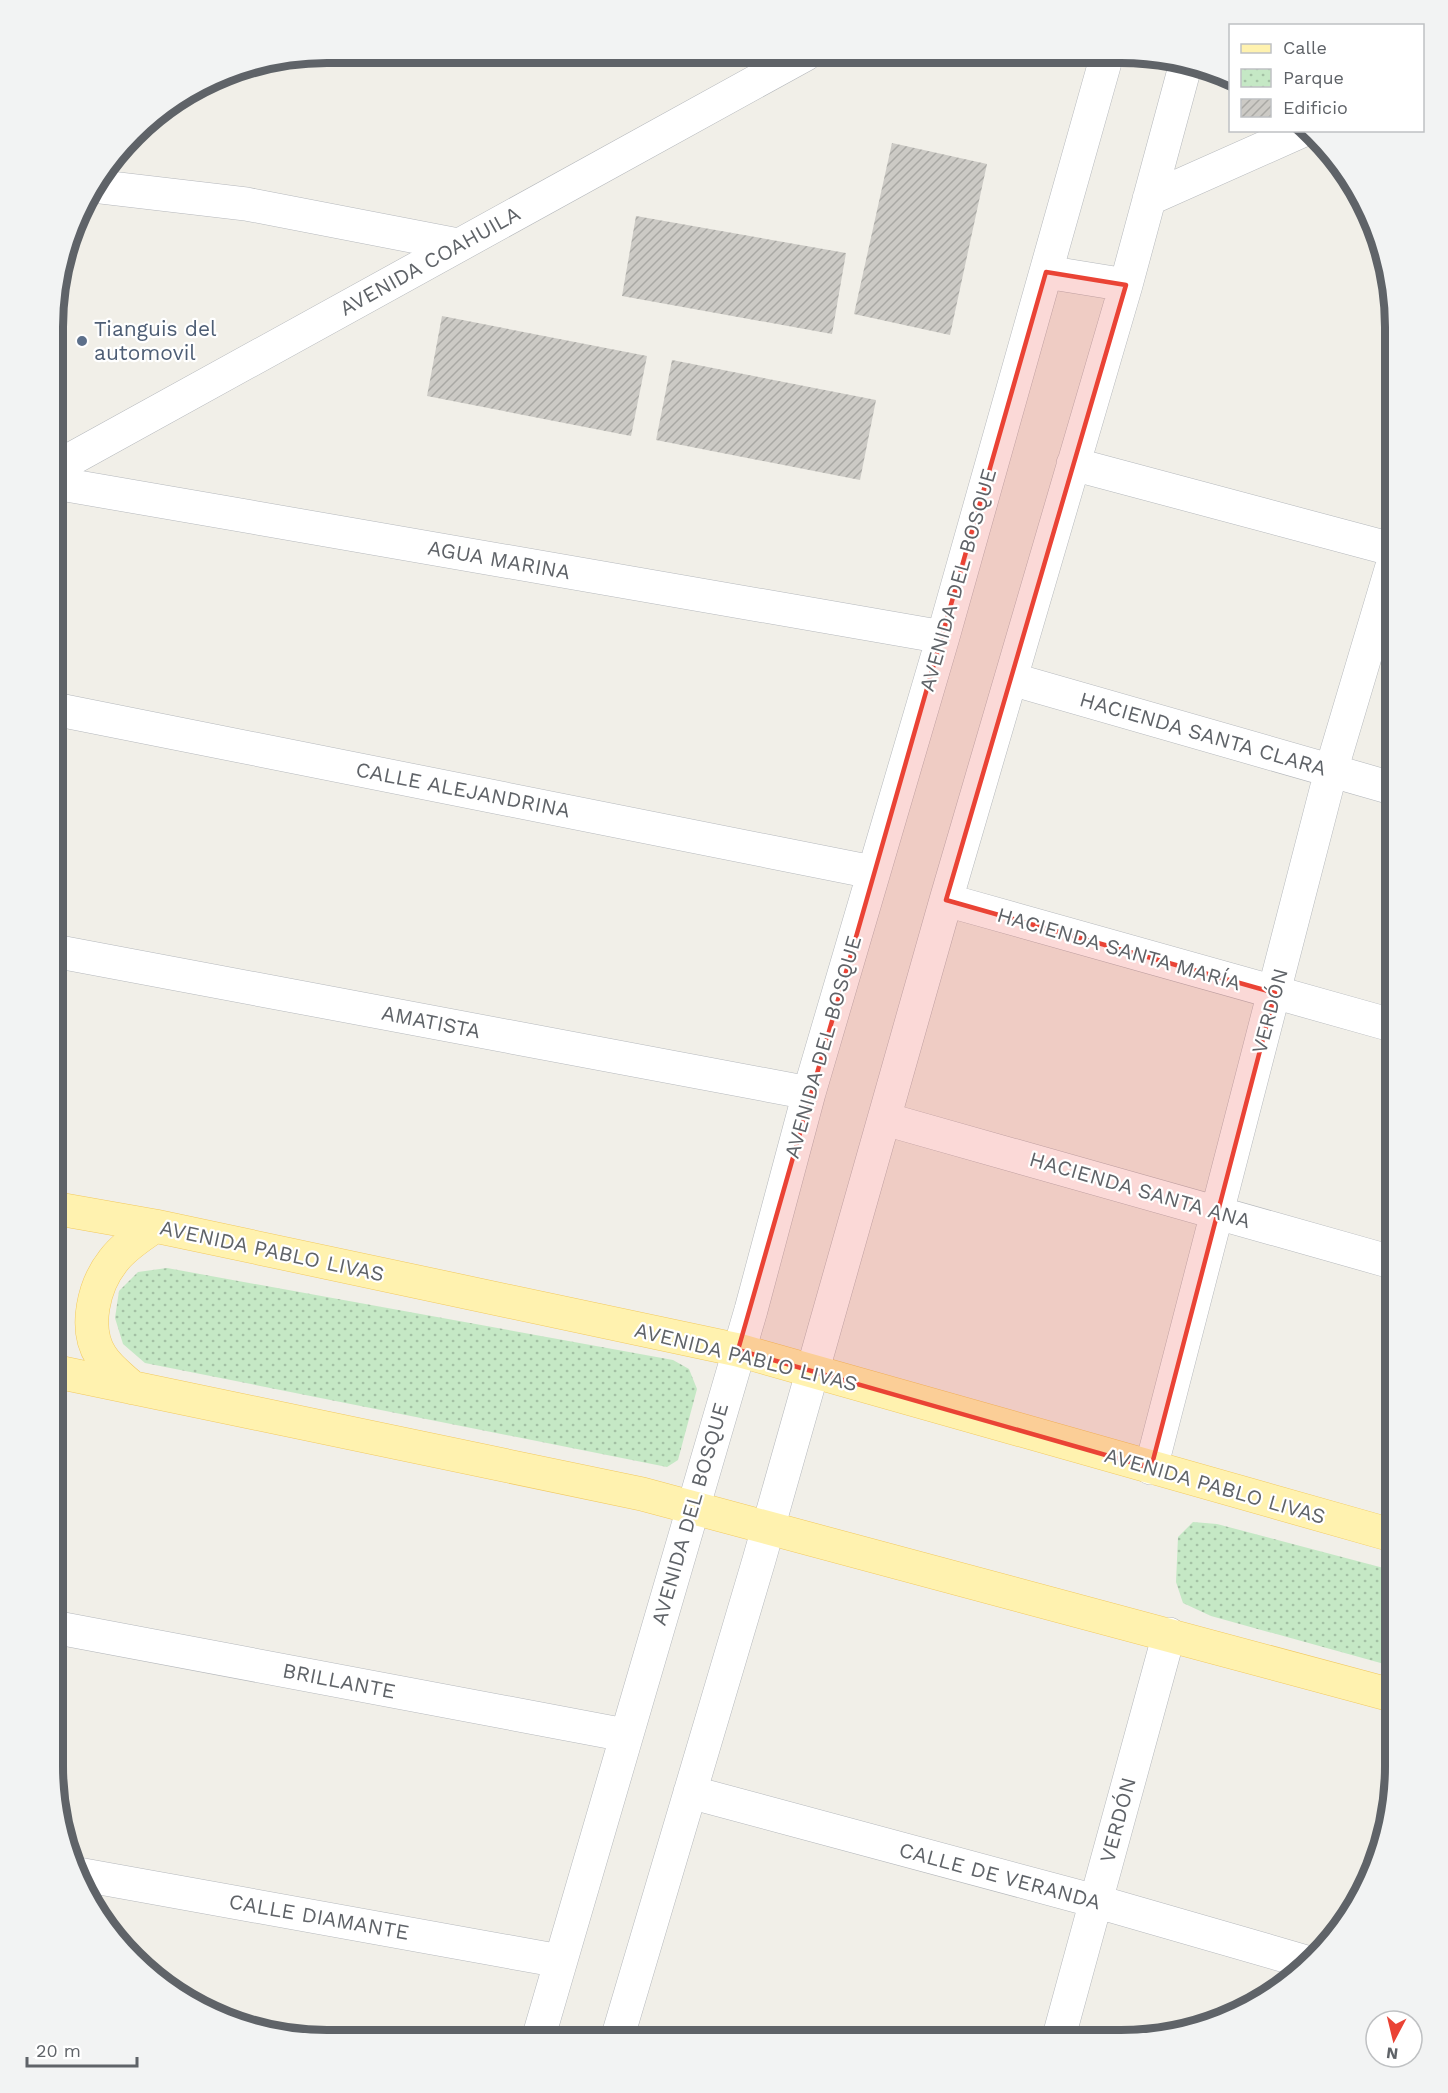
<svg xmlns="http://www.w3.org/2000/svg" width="1448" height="2093" font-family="'Work Sans',sans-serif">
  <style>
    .park { fill: url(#park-dots) }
    .building { fill: url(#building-hatch) }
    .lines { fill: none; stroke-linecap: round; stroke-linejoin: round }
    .minor-casing { stroke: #b5b8bc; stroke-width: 34 }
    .major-casing { stroke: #f2c960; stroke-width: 34 }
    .minor { stroke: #fff; stroke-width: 33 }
    .major { stroke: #fff2af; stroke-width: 33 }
    .marked { fill: #ea4335; fill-opacity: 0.2; stroke: #ea4335; stroke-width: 4.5; stroke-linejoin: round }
    .service-dot { fill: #5c6f8a; stroke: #fff; stroke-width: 2 }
    .labels { text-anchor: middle; stroke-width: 4.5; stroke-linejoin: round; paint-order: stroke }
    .street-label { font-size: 21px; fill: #5f6368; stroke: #fff }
    .service-label { font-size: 21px; fill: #4e5e75; stroke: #fff; text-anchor: start }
    .rim { fill: none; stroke: #5f6368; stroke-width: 8 }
  </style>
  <defs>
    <pattern id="park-dots" width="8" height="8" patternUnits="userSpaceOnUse" patternTransform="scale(1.5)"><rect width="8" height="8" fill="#c5e8c5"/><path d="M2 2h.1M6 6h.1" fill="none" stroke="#a3c0a4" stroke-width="1.8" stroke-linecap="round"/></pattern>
    <pattern id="building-hatch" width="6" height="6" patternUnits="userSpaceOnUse" patternTransform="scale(1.5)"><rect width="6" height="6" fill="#cccac5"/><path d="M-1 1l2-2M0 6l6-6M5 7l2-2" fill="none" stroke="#a9a8a4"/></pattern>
  </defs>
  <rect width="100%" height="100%" fill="#f1efe8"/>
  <!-- park -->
  <path class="park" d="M 167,1268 L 673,1360 L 689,1369 L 697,1389 L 678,1460 L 667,1467 L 145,1363 L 123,1344 L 115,1318 L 119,1291 L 138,1272 Z
    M 1193,1522 L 1217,1524 L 1395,1571 L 1395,1667 L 1211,1616 L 1183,1603 L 1176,1582 L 1178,1537 Z"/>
  <!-- building -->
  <path class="building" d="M 892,143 L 987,164 L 950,335 L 854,314 Z
    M 636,216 L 846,253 L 832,334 L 622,296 Z
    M 442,316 L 647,356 L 631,436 L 427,396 Z
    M 672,360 L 876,400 L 860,480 L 656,440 Z"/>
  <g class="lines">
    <defs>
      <path id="minor" d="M 93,186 L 246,204 L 458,245
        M 1149,199 L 1304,130
        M 1046,272 L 1126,285
        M 1073,464 L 1395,550
        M 55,468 L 806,54
        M 55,483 L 943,637
        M 1011,679 L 1395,789
        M 54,709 L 872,872
        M 946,900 L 1395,1026
        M 54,951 L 809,1093
        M 885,1119 L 1395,1263
        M 1151,1468 L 1331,771 L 1395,556
        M 53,1627 L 625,1735
        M 690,1792 L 1095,1901 L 1310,1963
        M 78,1874 L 560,1961
        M 538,2039 L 751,1310 L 809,1093 L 943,637 L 1107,55
        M 617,2039 L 759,1560 L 946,900 L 1126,285 L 1186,63
        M 1058,2040 L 1169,1634"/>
      <path id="major" d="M 53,1208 L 155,1226 L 738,1350 L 1395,1536
        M 53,1371 L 642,1494 L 1395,1696
        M 133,1388 C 122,1378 109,1369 101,1356 C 83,1328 94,1285 113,1261 C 124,1246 141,1236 155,1226"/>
    </defs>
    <!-- minor casing -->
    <use href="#minor" class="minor-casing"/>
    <!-- major casing -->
    <use href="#major" class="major-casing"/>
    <!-- minor -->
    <use href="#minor" class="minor"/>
    <!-- major -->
    <use href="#major" class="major"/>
  </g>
  <!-- marked area -->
  <path class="marked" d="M 1046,272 L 1126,285 L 946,900 L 1275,993 L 1151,1468 L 738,1350 Z"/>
  <!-- markers -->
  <circle class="service-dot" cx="82" cy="341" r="6"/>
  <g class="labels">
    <!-- street labels -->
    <g class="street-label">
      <text transform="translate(430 261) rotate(-29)" y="7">AVENIDA COAHUILA</text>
      <text transform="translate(499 560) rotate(10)" y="7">AGUA MARINA</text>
      <text transform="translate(958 580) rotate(-74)" y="7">AVENIDA DEL BOSQUE</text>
      <text transform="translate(1203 734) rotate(16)" y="7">HACIENDA SANTA CLARA</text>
      <text transform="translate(463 790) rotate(11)" y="7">CALLE ALEJANDRINA</text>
      <text transform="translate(1119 949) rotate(16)" y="7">HACIENDA SANTA MARÍA</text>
      <text transform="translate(1270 1011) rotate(-75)" y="7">VERDÓN</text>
      <text transform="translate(431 1022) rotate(11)" y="7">AMATISTA</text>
      <text transform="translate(823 1047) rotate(-74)" y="7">AVENIDA DEL BOSQUE</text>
      <text transform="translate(1140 1190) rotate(16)" y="7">HACIENDA SANTA ANA</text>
      <text transform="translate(272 1251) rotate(12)" y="7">AVENIDA PABLO LIVAS</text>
      <text transform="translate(746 1357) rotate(14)" y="7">AVENIDA PABLO LIVAS</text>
      <text transform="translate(1215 1486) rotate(16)" y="7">AVENIDA PABLO LIVAS</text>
      <text transform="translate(690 1514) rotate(-74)" y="7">AVENIDA DEL BOSQUE</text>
      <text transform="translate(339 1681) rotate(11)" y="7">BRILLANTE</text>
      <text transform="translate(1118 1820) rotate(-75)" y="7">VERDÓN</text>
      <text transform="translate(1000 1876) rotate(15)" y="7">CALLE DE VERANDA</text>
      <text transform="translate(319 1917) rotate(10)" y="7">CALLE DIAMANTE</text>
    </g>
    <!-- service labels -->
    <g class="service-label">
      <text x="94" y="336">Tianguis del<tspan x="94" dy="24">automovil</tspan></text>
    </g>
  </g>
  <!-- crop -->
  <path d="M0 0H1448V2093H0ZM327 63H1121A264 264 0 0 1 1385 327V1766A264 264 0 0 1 1121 2030H327A264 264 0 0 1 63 1766V327A264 264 0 0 1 327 63Z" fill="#f2f3f3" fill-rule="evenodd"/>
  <path class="rim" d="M327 63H1121A264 264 0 0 1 1385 327V1766A264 264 0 0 1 1121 2030H327A264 264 0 0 1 63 1766V327A264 264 0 0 1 327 63Z"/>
  <!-- legend -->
  <rect x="1229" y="24" width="195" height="108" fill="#ffffff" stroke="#bfc1c3" stroke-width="1.5"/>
  <rect x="1241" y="44" width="30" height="9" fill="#fff2af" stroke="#bfc1c3" stroke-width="1.5"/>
  <text x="1283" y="54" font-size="18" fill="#5f6368">Calle</text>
  <rect x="1241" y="69" width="30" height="18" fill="url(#park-dots)" stroke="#bfc1c3" stroke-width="1.5"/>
  <text x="1283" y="84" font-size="18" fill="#5f6368">Parque</text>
  <rect x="1241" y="99" width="30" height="18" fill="url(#building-hatch)" stroke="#bfc1c3" stroke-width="1.5"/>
  <text x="1283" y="114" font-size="18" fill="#5f6368">Edificio</text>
  <!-- north arrow -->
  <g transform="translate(1394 2039) rotate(187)"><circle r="28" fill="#ffffff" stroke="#bfc1c3" stroke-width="1.5"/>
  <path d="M0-4.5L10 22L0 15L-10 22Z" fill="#ea4335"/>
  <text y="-9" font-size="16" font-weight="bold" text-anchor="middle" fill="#5f6368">N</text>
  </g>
  <!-- scale -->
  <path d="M27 2057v9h110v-9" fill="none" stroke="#5f6368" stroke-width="3"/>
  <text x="36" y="2057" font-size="18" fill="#5f6368" stroke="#ffffff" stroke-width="4.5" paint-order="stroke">20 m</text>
</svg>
